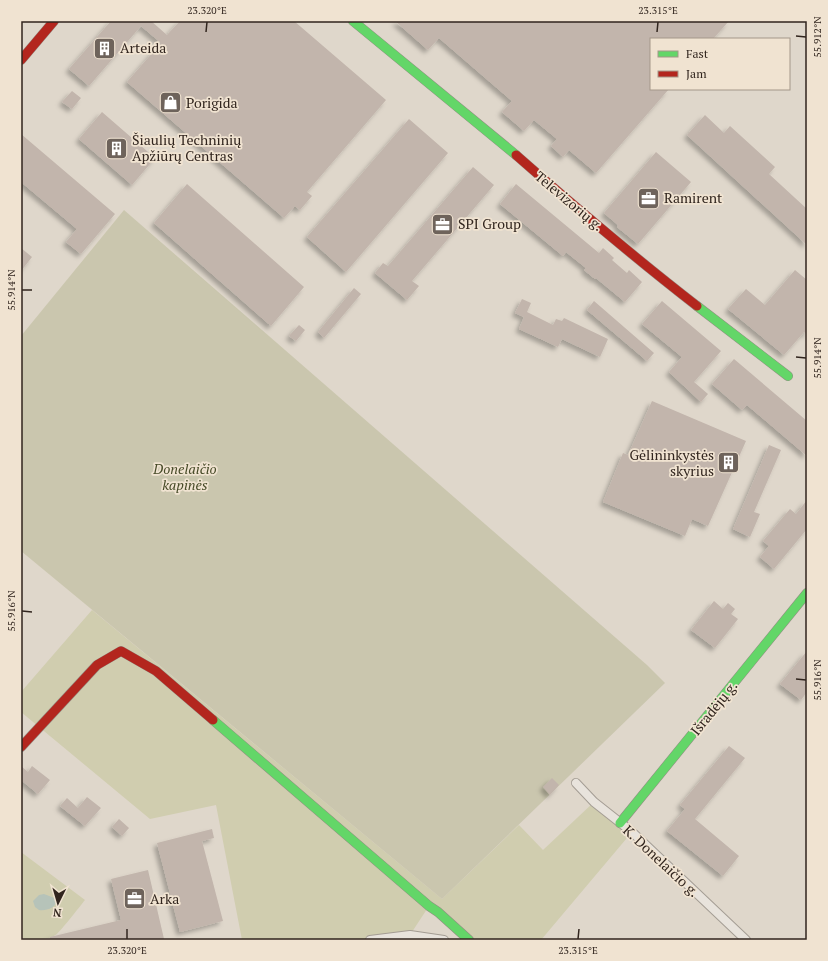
<svg xmlns="http://www.w3.org/2000/svg" width="828" height="961" font-family="'PT Serif',serif">
  <style>
    .green { fill: #d0cdaf }
    .cemetery { fill: #cac6ae }
    .water { fill: #b6c3b9 }
    .building { fill: #c2b5ac; filter: url(#shadow) }
    .lines { fill: none; stroke-linecap: round; stroke-linejoin: round }
    .street-casing { stroke: #a49d94; stroke-width: 10 }
    .fast-casing { stroke: #948c84; stroke-width: 10 }
    .jam-casing { stroke: #948c84; stroke-width: 10 }
    .street { stroke: #e8e3dc; stroke-width: 8 }
    .fast { stroke: #63d668; stroke-width: 9 }
    .jam { stroke: #b3261e; stroke-width: 9 }
    .ticks { fill: none; stroke: #31251e; stroke-width: 1.5 }
    .labels { text-anchor: middle; stroke-width: 3.5; stroke-linejoin: round; paint-order: stroke }
    .poi-label { font-size: 14px; fill: #31251e; stroke: #f0e3d1; text-anchor: start }
    .street-label { font-size: 14px; fill: #31251e; stroke: #f0e3d1 }
    .park-label { font-size: 14px; font-style: italic; fill: #464a27; stroke: #f0e3d1 }
    .neatline { fill: none; stroke: #31251e; stroke-width: 1.5 }
    .ticks-label { font-size: 10px; text-anchor: middle; fill: #31251e }
  </style>
  <defs>
    <filter id="shadow"><feDropShadow dx="-3.5" dy="3.5" stdDeviation="2" flood-color="#0004"/></filter>
  </defs>
  <rect width="100%" height="100%" fill="#dfd7cb"/>
  <!-- green -->
  <path class="green" d="M 92,610 L 442,899 L 519,825 L 543,850 L 594,802 L 632,832 L 541,940 L 469,940 L 429,906 L 410,935 L 444,940 L 242,940 L 216,805 L 150,819 L 21,712 L 21,692 Z
    M 21,852 L 85,900 C 80,906 59,934 54,936 C 47,940 28,942 21,937 Z"/>
  <!-- cemetery -->
  <path class="cemetery" d="M 124,210 L 647,665 L 665,683 L 442,899 L 21,551 L 21,336 Z"/>
  <!-- water -->
  <path class="water" d="M 44,894 L 57,899 C 57,908 46,911 39,910 L 35,907 L 33,901 L 39,895 Z"/>
  <!-- building -->
  <path class="building" d="M 111,21 L 151,21 L 167,35 L 180,21 L 294,21 L 386,100 L 307,192 L 312,196 L 300,210 L 295,206 L 284,218 L 127,82 L 161,43 L 141,26 L 89,86 L 69,69 Z
    M 395,21 L 729,21 L 713,39 L 651,39 L 651,89 L 669,89 L 596,173 L 569,150 L 563,157 L 551,146 L 557,139 L 534,120 L 524,131 L 502,112 L 512,101 L 439,38 L 428,50 Z
    M 72,91 L 81,98 L 72,109 L 62,102 Z
    M 102,112 L 155,158 L 132,185 L 79,139 Z
    M 705,115 L 724,133 L 730,126 L 775,167 L 769,174 L 807,209 L 807,245 L 687,135 Z
    M 409,119 L 448,153 L 346,272 L 307,237 Z
    M 21,134 L 115,214 L 81,254 L 66,242 L 77,229 L 21,182 Z
    M 656,152 L 691,182 L 638,244 L 617,227 L 618,225 L 604,213 Z
    M 473,167 L 494,185 L 412,281 L 419,286 L 407,300 L 375,273 L 383,263 L 388,266 Z
    M 187,184 L 304,287 L 271,326 L 154,223 Z
    M 516,184 L 599,253 L 603,248 L 614,258 L 612,260 L 627,273 L 629,270 L 642,282 L 625,302 L 596,278 L 595,279 L 584,270 L 586,268 L 566,252 L 563,256 L 500,204 Z
    M 21,248 L 32,257 L 21,271 Z
    M 795,270 L 807,280 L 807,335 L 804,332 L 784,355 L 728,309 L 746,289 L 765,305 Z
    M 354,288 L 361,294 L 324,338 L 318,332 Z
    M 522,299 L 531,303 L 527,312 L 553,325 L 556,319 L 562,321 L 564,318 L 608,339 L 600,357 L 562,339 L 558,347 L 519,329 L 524,317 L 515,313 Z
    M 594,301 L 654,353 L 647,361 L 587,310 Z
    M 662,301 L 721,351 L 694,382 L 708,394 L 701,402 L 669,372 L 682,357 L 642,324 Z
    M 299,325 L 305,330 L 296,341 L 289,336 Z
    M 734,359 L 807,421 L 807,456 L 747,405 L 742,410 L 712,384 Z
    M 652,401 L 746,441 L 708,526 L 692,519 L 685,536 L 603,502 L 623,453 L 628,455 Z
    M 769,445 L 781,450 L 754,512 L 760,514 L 750,537 L 733,529 Z
    M 807,500 L 807,529 L 774,569 L 760,557 L 769,546 L 763,541 L 790,509 L 796,514 Z
    M 714,601 L 723,609 L 728,603 L 735,609 L 731,614 L 738,619 L 715,648 L 691,630 Z
    M 807,651 L 807,692 L 801,700 L 780,684 Z
    M 729,746 L 745,758 L 695,819 L 739,856 L 723,876 L 667,831 L 685,809 L 680,805 Z
    M 21,766 L 28,772 L 32,766 L 50,780 L 38,794 L 21,780 Z
    M 552,778 L 559,785 L 550,795 L 543,787 Z
    M 87,797 L 101,808 L 85,826 L 60,806 L 67,798 L 78,808 Z
    M 119,819 L 129,828 L 122,836 L 112,827 Z
    M 212,829 L 214,838 L 202,841 L 223,921 L 180,932 L 157,843 Z
    M 148,870 L 164,939 L 158,940 L 50,940 L 50,937 L 121,920 L 111,879 Z"/>
  <g class="lines">
    <defs>
      <path id="street" d="M 576,783 L 594,802 L 632,832 L 746,940
        M 370,940 L 410,935 L 444,940"/>
      <path id="fast" d="M 353,21 L 516,155
        M 697,306 L 788,376
        M 213,720 L 429,906 L 438,912 L 469,940
        M 620,823 L 807,593"/>
      <path id="jam" d="M 21,60 L 54,21
        M 516,155 C 575,207 635,258 697,306
        M 21,747 L 97,665 L 121,651 L 156,671 L 213,720"/>
    </defs>
    <!-- street casing -->
    <use href="#street" class="street-casing"/>
    <!-- fast casing -->
    <use href="#fast" class="fast-casing"/>
    <!-- jam casing -->
    <use href="#jam" class="jam-casing"/>
    <!-- street -->
    <use href="#street" class="street"/>
    <!-- fast -->
    <use href="#fast" class="fast"/>
    <!-- jam -->
    <use href="#jam" class="jam"/>
  </g>
  <!-- ticks -->
  <path class="ticks" d="M 206,32 L 207,22M 657,32 L 658,22M 796,36 L 806,37M 22,290 L 32,290M 796,357 L 806,358M 22,611 L 32,612M 796,679 L 806,680M 127,939 L 127,929M 578,939 L 579,929"/>
  <!-- icons -->
  <defs>
    <symbol id="building-square" viewBox="-11 -11 22 22"><rect x="-9" y="-9" width="18" height="18" rx="4" fill="#6e635b" stroke="#f0e3d1"/><path d="M-4-6H4V6H1V3H-1V6H-4ZM-2.5-4.3h1.7v1.8h-1.7ZM.8-4.3h1.7v1.8H.8ZM-2.5-1h1.7V.8h-1.7ZM.8-1h1.7V.8H.8Z" fill="#fff"/></symbol>
    <symbol id="shop-square" viewBox="-11 -11 22 22"><rect x="-9" y="-9" width="18" height="18" rx="4" fill="#6e635b" stroke="#f0e3d1"/><path d="M-5-2.5h2.3a2.7 3.5 0 0 1 5.4 0H5L5.5 6h-11ZM-1.5-2.5h3a1.5 2.3 0 0 0-3 0Z" fill="#fff"/></symbol>
    <symbol id="office-square" viewBox="-11 -11 22 22"><rect x="-9" y="-9" width="18" height="18" rx="4" fill="#6e635b" stroke="#f0e3d1"/><path d="M-6-3h4V-5.5h4V-3h4V5H-6ZM-1-4.5V-3h2v-1.5ZM-6 0V1H6V0Z" fill="#fff"/></symbol>
  </defs>
  <g fill-rule="evenodd">
    <use href="#building-square" x="92" y="36" width="25" height="25"/>
    <use href="#shop-square" x="158" y="90" width="25" height="25"/>
    <use href="#building-square" x="104" y="136" width="25" height="25"/>
    <use href="#office-square" x="636" y="186" width="25" height="25"/>
    <use href="#office-square" x="430" y="212" width="25" height="25"/>
    <use href="#building-square" x="716" y="450" width="25" height="25"/>
    <use href="#office-square" x="122" y="886" width="25" height="25"/>
  </g>
  <g class="labels">
    <!-- poi labels -->
    <g class="poi-label">
      <text x="120" y="53">Arteida</text>
      <text x="186" y="108">Porigida</text>
      <text x="132" y="145">Šiaulių Techninių<tspan x="132" dy="16">Apžiūrų Centras</tspan></text>
      <text x="664" y="203">Ramirent</text>
      <text x="458" y="229">SPI Group</text>
      <text x="714" y="460" text-anchor="end">Gėlininkystės<tspan x="714" dy="16">skyrius</tspan></text>
      <text x="150" y="904">Arka</text>
    </g>
    <!-- street labels -->
    <g class="street-label">
      <text transform="translate(569 201) rotate(40)" y="5">Televizorių g.</text>
      <text transform="translate(714 708) rotate(-51)" y="5">Išradėjų g.</text>
      <text transform="translate(661 861) rotate(43)" y="5">K. Donelaičio g.</text>
    </g>
    <!-- park labels -->
    <g class="park-label">
      <text x="185" y="474">Donelaičio<tspan x="185" dy="16">kapinės</tspan></text>
    </g>
  </g>
  <!-- border -->
  <rect width="828" height="961" fill="none" stroke="#f0e3d1" stroke-width="44"/>
  <!-- legend -->
  <rect x="650" y="38" width="140" height="52" fill="#f0e3d1" stroke="#a49789"/>
  <rect x="658" y="51" width="20" height="6" fill="#63d668" stroke="#a49789"/>
  <text x="686" y="58" font-size="12" fill="#31251e">Fast</text>
  <rect x="658" y="71" width="20" height="6" fill="#b3261e" stroke="#a49789"/>
  <text x="686" y="78" font-size="12" fill="#31251e">Jam</text>
  <!-- north arrow -->
  <g transform="translate(58 903) rotate(185)" stroke="#f0e3d1" stroke-width="3" paint-order="stroke">
  <path d="M0-3L7 15L0 10L-7 15Z" fill="#31251e"/>
  <text y="-6" font-size="11" font-weight="bold" text-anchor="middle" fill="#31251e">N</text>
  </g>
  <rect x="22" y="22" width="784" height="917" class="neatline"/>
  <g class="ticks-label">
    <text x="207" y="14">23.320°E</text>
    <text x="658" y="14">23.315°E</text>
    <text transform="translate(817 37) rotate(-90)" y="4">55.912°N</text>
    <text transform="translate(11 290) rotate(-90)" y="4">55.914°N</text>
    <text transform="translate(817 358) rotate(-90)" y="4">55.914°N</text>
    <text transform="translate(11 611) rotate(-90)" y="4">55.916°N</text>
    <text transform="translate(817 680) rotate(-90)" y="4">55.916°N</text>
    <text x="127" y="954">23.320°E</text>
    <text x="578" y="954">23.315°E</text>
  </g>
</svg>
